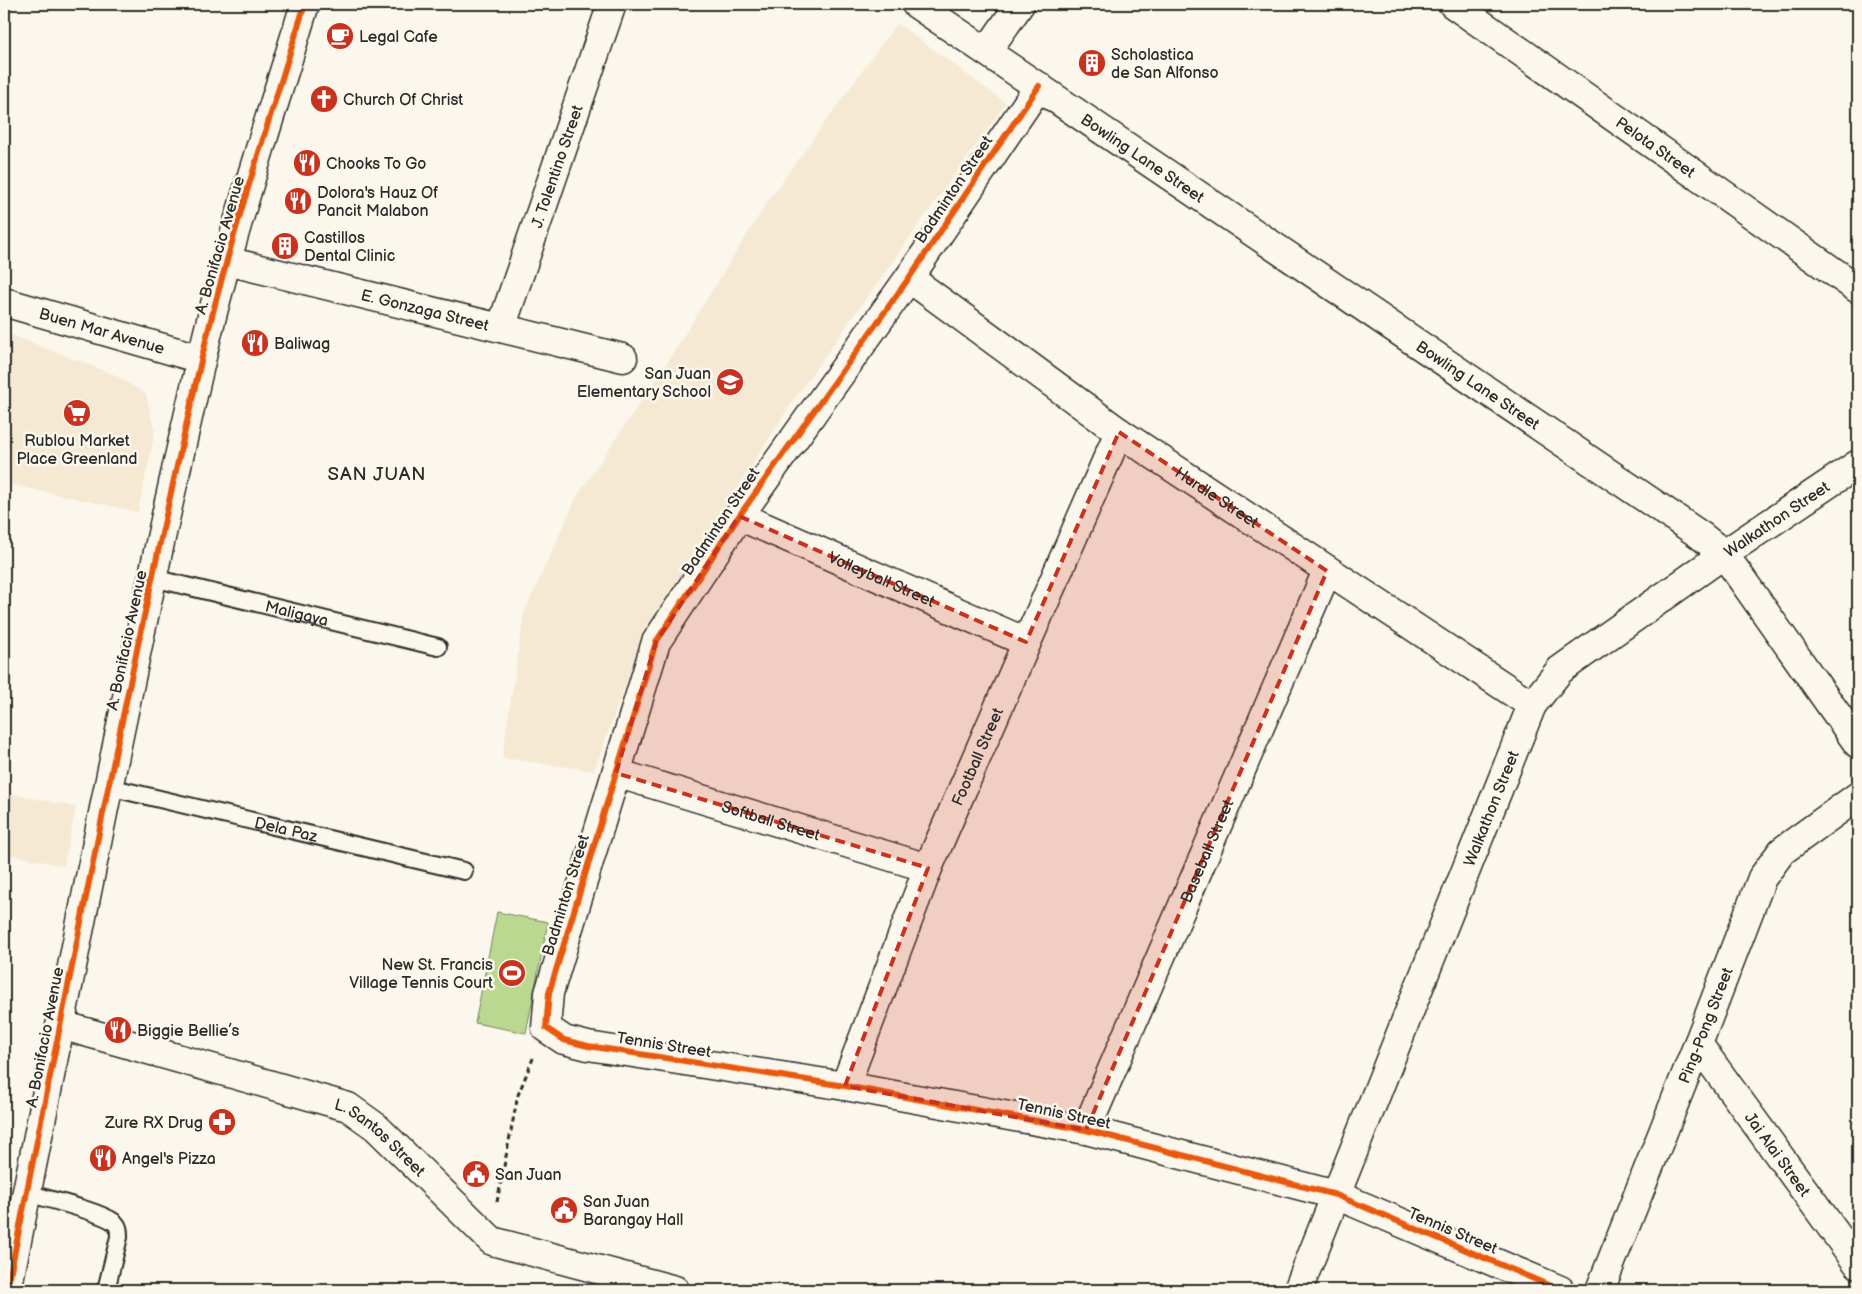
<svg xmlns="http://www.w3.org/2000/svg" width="1862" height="1294" font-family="'Balsamiq Sans',sans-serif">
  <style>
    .built { fill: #f6e9d4 }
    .pitch { fill: #bbd890; stroke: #73825e }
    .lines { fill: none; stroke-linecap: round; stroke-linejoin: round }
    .lane-casing { stroke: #2b2b2b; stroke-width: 20 }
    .street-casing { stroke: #2b2b2b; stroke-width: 31 }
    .secondary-casing { stroke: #2b2b2b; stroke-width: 31 }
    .path { stroke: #2b2b2b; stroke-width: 3; stroke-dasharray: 5 4; stroke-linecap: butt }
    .lane { stroke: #fbf7ec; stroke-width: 16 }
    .street { stroke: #fbf7ec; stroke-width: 28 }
    .secondary { stroke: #fbf7ec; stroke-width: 28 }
    .cycleway-casing { stroke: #fbf7ec; stroke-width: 9 }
    .cycleway { stroke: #e8590c; stroke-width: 6 }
    .marked { fill: #c8321e; fill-opacity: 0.2; stroke: #c8321e; stroke-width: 4; stroke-dasharray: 10 6; stroke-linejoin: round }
    .labels { text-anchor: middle; stroke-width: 5; stroke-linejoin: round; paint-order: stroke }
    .poi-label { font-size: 16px; fill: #2b2b2b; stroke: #fbf7ec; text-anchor: start }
    .street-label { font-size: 16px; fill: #2b2b2b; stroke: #fbf7ec }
    .quarter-label { font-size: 19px; letter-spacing: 1px; fill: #2b2b2b; stroke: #fbf7ec }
  </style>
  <rect width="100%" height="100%" fill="#fbf7ec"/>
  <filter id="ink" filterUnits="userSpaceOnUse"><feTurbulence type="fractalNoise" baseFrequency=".02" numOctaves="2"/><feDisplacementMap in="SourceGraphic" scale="10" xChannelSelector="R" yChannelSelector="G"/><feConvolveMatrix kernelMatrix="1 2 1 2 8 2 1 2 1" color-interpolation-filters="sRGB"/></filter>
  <g filter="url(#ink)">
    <!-- built -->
    <path class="built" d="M 897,23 L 1006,103 L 795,398 L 644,634 L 594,771 L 502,758 L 524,613 L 577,496 L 665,366 L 768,201 Z
      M 4,332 L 113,374 L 146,394 L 155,432 L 138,512 L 4,483 Z
      M 4,792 L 76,807 L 64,866 L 4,853 Z"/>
    <!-- pitch -->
    <path class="pitch" d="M 497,912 L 548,922 L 526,1033 L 475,1023 Z"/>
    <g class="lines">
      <defs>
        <g id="lane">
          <path id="s1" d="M 153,578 L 438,647"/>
          <path id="s2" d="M 109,787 L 464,871"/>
          <path d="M 27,1193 C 47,1199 99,1211 114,1222 C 119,1226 119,1231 119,1237 L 106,1290"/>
        </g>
        <g id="street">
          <path id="s3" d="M 916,4 L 1700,535 L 1724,554 L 1858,744"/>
          <path id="s4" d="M 1453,4 L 1858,289"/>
          <path d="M 987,51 L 1020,4"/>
          <path d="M 1039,86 L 909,278 L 739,516 L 656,642 L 549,993 L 546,1028 L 564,1040 L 588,1046 L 845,1086 L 1086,1130 L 1336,1195 L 1560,1290"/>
          <path id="s5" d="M 227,261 L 623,358"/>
          <path id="s6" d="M 909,278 L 1119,432 L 1532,705"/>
          <path id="s7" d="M 501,328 L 612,4"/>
          <path id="s8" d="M 739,516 L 1026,642"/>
          <path id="s9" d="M 616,773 L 928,868"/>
          <path id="s10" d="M 61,1025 L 348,1107 L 376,1127 L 492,1241 L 675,1290"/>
          <path id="s11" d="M 1698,1044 L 1858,1264"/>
          <path id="s12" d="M 845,1086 L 928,868 L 1119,432"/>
          <path id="s13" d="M 1086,1130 L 1327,571"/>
          <path id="s14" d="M 1298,1290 L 1532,705 L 1560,670 L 1724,554 L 1858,464"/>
          <path id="s15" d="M 1600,1290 L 1698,1044 L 1762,878 L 1782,851 L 1858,796"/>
        </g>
        <g id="secondary">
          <path id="s16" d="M 4,302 L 201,359"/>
          <path d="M 7,1290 C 70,980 129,669 201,361 C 229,240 269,122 305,4"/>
        </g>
      </defs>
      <!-- lane casing -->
      <use href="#lane" class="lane-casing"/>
      <!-- street casing -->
      <use href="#street" class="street-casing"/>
      <!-- secondary casing -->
      <use href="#secondary" class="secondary-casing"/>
      <!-- path -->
      <path class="path" d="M 497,1202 L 518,1095 L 534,1056"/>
      <!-- lane -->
      <use href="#lane" class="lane"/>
      <!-- street -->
      <use href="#street" class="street"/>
      <!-- secondary -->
      <use href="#secondary" class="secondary"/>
      <defs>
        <path id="cycleway" d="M 1039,86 L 909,278 L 739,516 L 656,642 L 549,993 L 546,1028 L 564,1040 L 588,1046 L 845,1086 L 1086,1130 L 1336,1195 L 1560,1290
          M 7,1290 C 70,980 129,669 201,361 C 229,240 269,122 305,4"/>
      </defs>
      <!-- cycleway casing -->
      <use href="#cycleway" class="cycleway-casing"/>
      <!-- cycleway -->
      <use href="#cycleway" class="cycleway"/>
    </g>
  </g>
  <!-- marked area -->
  <path class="marked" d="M 1119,432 L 1327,571 L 1086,1130 L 845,1086 L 928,868 L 616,773 L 656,642 L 739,516 L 1026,642 Z"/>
  <!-- icons -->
  <defs>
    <symbol id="cafe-disc" viewBox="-11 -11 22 22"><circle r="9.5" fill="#c8321e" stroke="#fbf7ec"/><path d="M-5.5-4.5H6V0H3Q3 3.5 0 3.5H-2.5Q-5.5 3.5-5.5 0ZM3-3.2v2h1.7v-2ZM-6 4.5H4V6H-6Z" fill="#fff"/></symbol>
    <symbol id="building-disc" viewBox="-11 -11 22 22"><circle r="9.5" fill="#c8321e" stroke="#fbf7ec"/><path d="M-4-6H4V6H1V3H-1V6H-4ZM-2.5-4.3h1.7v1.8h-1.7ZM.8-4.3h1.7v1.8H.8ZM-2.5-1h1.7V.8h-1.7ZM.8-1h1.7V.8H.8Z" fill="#fff"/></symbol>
    <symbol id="church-disc" viewBox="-11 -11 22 22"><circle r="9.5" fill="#c8321e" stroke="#fbf7ec"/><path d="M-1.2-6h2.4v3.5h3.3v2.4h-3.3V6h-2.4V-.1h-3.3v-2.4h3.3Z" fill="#fff"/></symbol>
    <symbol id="restaurant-disc" viewBox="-11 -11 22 22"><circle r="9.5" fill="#c8321e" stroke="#fbf7ec"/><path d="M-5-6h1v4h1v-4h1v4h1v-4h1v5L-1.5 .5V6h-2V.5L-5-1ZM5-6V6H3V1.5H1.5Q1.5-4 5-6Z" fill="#fff"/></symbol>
    <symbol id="school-disc" viewBox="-11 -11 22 22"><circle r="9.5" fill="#c8321e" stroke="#fbf7ec"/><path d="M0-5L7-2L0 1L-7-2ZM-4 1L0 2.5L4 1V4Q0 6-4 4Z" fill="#fff"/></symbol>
    <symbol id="supermarket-disc" viewBox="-11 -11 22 22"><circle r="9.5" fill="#c8321e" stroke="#fbf7ec"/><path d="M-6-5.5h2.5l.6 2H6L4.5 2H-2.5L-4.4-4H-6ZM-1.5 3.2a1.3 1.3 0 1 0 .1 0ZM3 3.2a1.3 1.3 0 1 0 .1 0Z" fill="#fff"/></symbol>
    <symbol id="stadium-disc" viewBox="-11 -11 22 22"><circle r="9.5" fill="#c8321e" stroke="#fbf7ec"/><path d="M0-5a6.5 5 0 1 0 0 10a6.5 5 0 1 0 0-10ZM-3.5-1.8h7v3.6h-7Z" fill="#fff"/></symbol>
    <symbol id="pharmacy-disc" viewBox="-11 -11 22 22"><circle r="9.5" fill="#c8321e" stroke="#fbf7ec"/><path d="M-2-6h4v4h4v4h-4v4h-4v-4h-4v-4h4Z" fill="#fff"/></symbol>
    <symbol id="civic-disc" viewBox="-11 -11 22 22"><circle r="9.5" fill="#c8321e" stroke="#fbf7ec"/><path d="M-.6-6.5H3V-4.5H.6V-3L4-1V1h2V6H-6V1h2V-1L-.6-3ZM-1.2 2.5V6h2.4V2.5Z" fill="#fff"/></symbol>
  </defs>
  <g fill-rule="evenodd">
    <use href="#cafe-disc" x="324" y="20" width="32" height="32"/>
    <use href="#building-disc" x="1076" y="47" width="32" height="32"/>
    <use href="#church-disc" x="308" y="83" width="32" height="32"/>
    <use href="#restaurant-disc" x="291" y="147" width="32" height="32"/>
    <use href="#restaurant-disc" x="282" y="185" width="32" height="32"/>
    <use href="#building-disc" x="269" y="230" width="32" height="32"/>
    <use href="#restaurant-disc" x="239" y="327" width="32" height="32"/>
    <use href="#school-disc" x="714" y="366" width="32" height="32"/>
    <use href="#supermarket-disc" x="61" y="397" width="32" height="32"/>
    <use href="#stadium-disc" x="496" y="957" width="32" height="32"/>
    <use href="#restaurant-disc" x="102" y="1014" width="32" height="32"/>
    <use href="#pharmacy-disc" x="206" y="1106" width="32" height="32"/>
    <use href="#restaurant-disc" x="87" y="1142" width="32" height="32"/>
    <use href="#civic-disc" x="460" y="1158" width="32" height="32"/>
    <use href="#civic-disc" x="548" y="1194" width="32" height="32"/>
  </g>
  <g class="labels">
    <!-- poi labels -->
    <g class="poi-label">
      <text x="359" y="42">Legal Cafe</text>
      <text x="1111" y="60">Scholastica<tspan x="1111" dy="18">de San Alfonso</tspan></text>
      <text x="343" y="105">Church Of Christ</text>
      <text x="326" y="169">Chooks To Go</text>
      <text x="317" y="198">Dolora's Hauz Of<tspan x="317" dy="18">Pancit Malabon</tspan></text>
      <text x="304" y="243">Castillos<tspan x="304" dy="18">Dental Clinic</tspan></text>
      <text x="274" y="349">Baliwag</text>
      <text x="711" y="379" text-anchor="end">San Juan<tspan x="711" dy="18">Elementary School</tspan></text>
      <text x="77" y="446" text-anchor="middle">Rublou Market<tspan x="77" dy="18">Place Greenland</tspan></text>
      <text x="493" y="970" text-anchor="end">New St. Francis<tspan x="493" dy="18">Village Tennis Court</tspan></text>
      <text x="137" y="1036">Biggie Bellie’s</text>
      <text x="203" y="1128" text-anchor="end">Zure RX Drug</text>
      <text x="122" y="1164">Angel's Pizza</text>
      <text x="495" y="1180">San Juan</text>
      <text x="583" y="1207">San Juan<tspan x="583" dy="18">Barangay Hall</tspan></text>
    </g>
    <!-- street labels -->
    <g class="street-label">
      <text dy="6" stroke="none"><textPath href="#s4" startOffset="248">Pelota Street</textPath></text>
      <text dy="6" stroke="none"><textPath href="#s3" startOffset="274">Bowling Lane Street</textPath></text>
      <text dy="6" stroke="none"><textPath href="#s7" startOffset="171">J. Tolentino Street</textPath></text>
      <text transform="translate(953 189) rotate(-56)" y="6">Badminton Street</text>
      <text transform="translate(219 245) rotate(-74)" y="6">A. Bonifacio Avenue</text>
      <text dy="6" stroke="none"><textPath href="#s5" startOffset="204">E. Gonzaga Street</textPath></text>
      <text dy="6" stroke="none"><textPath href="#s16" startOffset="102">Buen Mar Avenue</textPath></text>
      <text dy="6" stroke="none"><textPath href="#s3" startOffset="679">Bowling Lane Street</textPath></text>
      <text dy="6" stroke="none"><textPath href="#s6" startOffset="378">Hurdle Street</textPath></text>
      <text dy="6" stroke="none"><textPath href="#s14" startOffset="939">Walkathon Street</textPath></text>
      <text transform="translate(720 521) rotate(-56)" y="6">Badminton Street</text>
      <text dy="6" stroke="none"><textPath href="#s8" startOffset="156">Volleyball Street</textPath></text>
      <text dy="6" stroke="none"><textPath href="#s1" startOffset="148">Maligaya</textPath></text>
      <text transform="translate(126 640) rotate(-78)" y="6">A. Bonifacio Avenue</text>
      <text dy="6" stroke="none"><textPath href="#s12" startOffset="355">Football Street</textPath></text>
      <text dy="6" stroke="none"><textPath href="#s14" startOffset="519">Walkathon Street</textPath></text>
      <text dy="6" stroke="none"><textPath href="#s9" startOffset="162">Softball Street</textPath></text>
      <text dy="6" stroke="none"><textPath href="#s2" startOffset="182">Dela Paz</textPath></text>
      <text dy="6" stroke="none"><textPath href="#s13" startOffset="304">Baseball Street</textPath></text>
      <text transform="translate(565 895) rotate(-73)" y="6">Badminton Street</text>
      <text dy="6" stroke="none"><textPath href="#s15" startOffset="285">Ping-Pong Street</textPath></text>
      <text transform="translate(44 1037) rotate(-79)" y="6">A. Bonifacio Avenue</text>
      <text transform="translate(664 1044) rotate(9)" y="6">Tennis Street</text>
      <text transform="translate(1064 1113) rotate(12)" y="6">Tennis Street</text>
      <text dy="6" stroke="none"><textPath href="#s10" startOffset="342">L. Santos Street</textPath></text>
      <text dy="6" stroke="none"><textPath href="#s11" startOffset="136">Jai Alai Street</textPath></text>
      <text transform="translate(1453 1230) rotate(23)" y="6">Tennis Street</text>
    </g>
    <!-- quarter labels -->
    <g class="quarter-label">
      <text x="377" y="480">SAN JUAN</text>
    </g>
  </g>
  <!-- margin -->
  <rect width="1862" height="1294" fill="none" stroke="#fbf7ec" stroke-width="20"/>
  <rect x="10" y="10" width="1842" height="1274" fill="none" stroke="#2b2b2b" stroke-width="2" filter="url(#ink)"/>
</svg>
